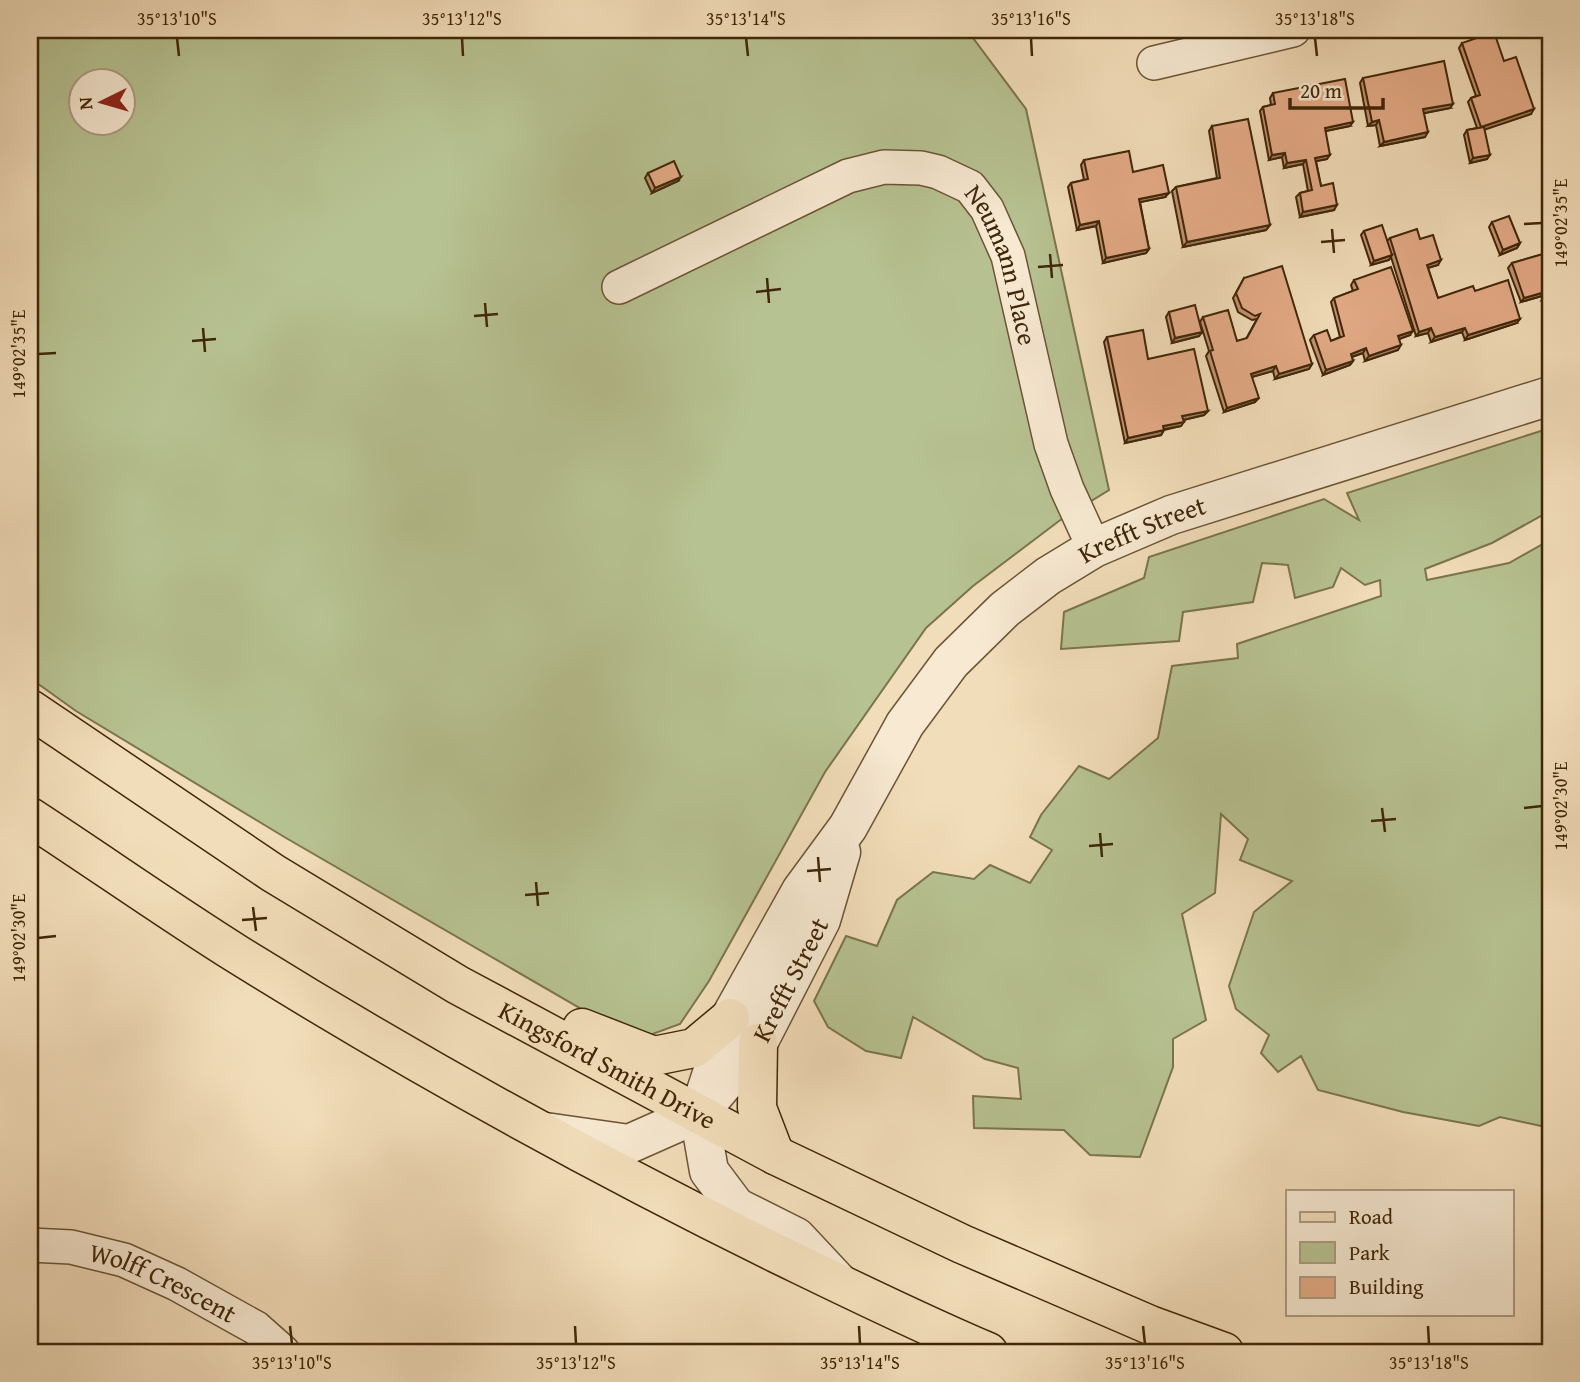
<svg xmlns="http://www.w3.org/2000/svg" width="1580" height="1382" font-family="'Gentium Book Plus',serif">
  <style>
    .green { fill: #b7c292; stroke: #7b744d; stroke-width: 2; fill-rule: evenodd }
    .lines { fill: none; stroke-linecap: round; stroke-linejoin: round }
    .minor-casing { stroke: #6c5434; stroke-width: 36 }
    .tertiary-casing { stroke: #6c5434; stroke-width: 41 }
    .primary-casing { stroke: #3f2608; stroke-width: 41 }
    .minor { stroke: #f7e9d2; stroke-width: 33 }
    .tertiary { stroke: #f7e9d2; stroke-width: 38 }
    .primary { stroke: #f2ddba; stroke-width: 38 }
    .wall { fill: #c49374; stroke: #3f2608; stroke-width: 2 }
    .shaded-wall { fill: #a0785e; stroke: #3f2608; stroke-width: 2 }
    .building { fill: #e4ab87; stroke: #3f2608; stroke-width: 2 }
    .ticks { fill: none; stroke: #3f2608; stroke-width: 2.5 }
    .labels { text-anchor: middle; stroke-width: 5; stroke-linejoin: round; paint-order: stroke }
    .street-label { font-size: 26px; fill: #3f2608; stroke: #f7e9d2 }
    .neatline { fill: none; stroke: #3f2608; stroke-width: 2.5 }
    .ticks-label { font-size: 18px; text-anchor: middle; fill: #3f2608 }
  </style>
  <rect width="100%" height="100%" fill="#f2ddba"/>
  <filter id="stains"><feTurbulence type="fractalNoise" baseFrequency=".00286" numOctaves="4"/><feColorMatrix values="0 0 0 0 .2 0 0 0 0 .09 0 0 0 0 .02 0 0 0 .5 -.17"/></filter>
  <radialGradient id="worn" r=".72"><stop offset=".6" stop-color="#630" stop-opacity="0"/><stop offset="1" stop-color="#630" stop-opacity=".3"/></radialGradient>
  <!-- green -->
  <path class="green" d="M 30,30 L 967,30 L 1026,109 L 1109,490 L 1059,521 L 973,586 L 926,628 L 825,772 L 709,981 L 680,1024 L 650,1035 L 609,1025 L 286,838 L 76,711 L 30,678 ZM 80,80 L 122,80 L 122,122 L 80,122 Z
    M 1550,428 L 1550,511 L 1492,543 L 1425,569 L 1427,580 L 1509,563 L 1550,540 L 1550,1128 L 1500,1117 L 1479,1126 L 1403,1112 L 1318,1090 L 1301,1056 L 1278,1072 L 1261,1053 L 1269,1035 L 1236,1009 L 1229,986 L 1254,912 L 1292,881 L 1240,860 L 1248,839 L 1221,814 L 1215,893 L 1182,914 L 1206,1020 L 1173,1039 L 1173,1067 L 1140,1157 L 1090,1155 L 1064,1130 L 974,1128 L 973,1096 L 1021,1099 L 1018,1068 L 985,1059 L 913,1017 L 901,1058 L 866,1051 L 828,1027 L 814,1001 L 846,936 L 877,946 L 897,900 L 933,872 L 974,879 L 990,865 L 1030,883 L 1052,850 L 1030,837 L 1041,815 L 1079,766 L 1109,779 L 1158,738 L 1172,666 L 1238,658 L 1237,644 L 1381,596 L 1380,580 L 1365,585 L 1341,568 L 1333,587 L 1295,598 L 1288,565 L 1262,563 L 1253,602 L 1183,612 L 1179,641 L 1061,649 L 1064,612 L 1144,578 L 1149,557 L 1324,499 L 1359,520 L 1347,493 Z"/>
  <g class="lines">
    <defs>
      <g id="minor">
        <path d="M 1154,63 L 1293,30"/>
        <path id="s1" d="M 619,287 L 848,176 L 884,167 L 921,168 L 938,172 L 970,187 L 987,209 L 1008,256 L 1051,444 L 1067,489 L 1094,548"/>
        <path id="s2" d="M 30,1245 L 71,1247 L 124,1260 L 177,1284 L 256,1328 L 283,1352"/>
      </g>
      <g id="tertiary">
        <path id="s3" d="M 545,1132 L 629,1144 L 699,1113 L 758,1043 L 821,920 L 841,852"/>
        <path id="s4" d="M 839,1283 L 796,1237 L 736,1207 L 709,1171 L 699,1113 L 730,1018 L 801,891 L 848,827 L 905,724 L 951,662 L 1005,609 L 1048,576 L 1094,548 L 1171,515 L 1550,396"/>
      </g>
      <g id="primary">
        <path id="s5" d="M 30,709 L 273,873 L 458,985 L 775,1155 L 962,1244 L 1150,1325 L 1224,1352"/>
        <path d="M 30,817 C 99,862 167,910 237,954 C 414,1064 591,1162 778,1254 C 848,1288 917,1322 988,1352"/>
        <path d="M 582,1028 L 654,1056 L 694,1048 L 730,1018"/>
        <path d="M 758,1043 L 757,1108 L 775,1155"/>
      </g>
    </defs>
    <!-- minor casing -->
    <use href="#minor" class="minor-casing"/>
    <!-- tertiary casing -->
    <use href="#tertiary" class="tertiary-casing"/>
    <!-- primary casing -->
    <use href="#primary" class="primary-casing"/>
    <!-- minor -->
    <use href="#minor" class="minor"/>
    <!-- tertiary -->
    <use href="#tertiary" class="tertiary"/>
    <!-- primary -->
    <use href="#primary" class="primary"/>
  </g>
  <!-- wall -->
  <path class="wall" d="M 1462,43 L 1504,61 L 1531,114 L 1484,129 L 1487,159 L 1470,163 L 1464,135 L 1467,130 L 1477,128 L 1468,102 L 1471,98 L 1476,96 L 1459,48 Z
    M 1363,78 L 1450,108 L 1424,113 L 1425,137 L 1380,146 L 1376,125 L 1368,126 L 1360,83 Z
    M 1273,93 L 1350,126 L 1325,131 L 1327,159 L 1316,161 L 1321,186 L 1334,210 L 1300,217 L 1296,197 L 1300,193 L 1308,191 L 1303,164 L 1284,168 L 1282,157 L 1269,160 L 1260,111 L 1263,107 L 1271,105 L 1270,98 Z
    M 1212,126 L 1270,225 L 1266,230 L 1183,247 L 1172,191 L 1176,187 L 1217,178 L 1209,131 Z
    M 1084,160 L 1133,172 L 1165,197 L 1140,202 L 1149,249 L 1146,253 L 1103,263 L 1096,226 L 1077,230 L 1068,187 L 1071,183 L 1084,180 L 1081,165 Z
    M 648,173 L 678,181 L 652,193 L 645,178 Z
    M 1492,222 L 1520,243 L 1517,248 L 1500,255 L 1489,227 Z
    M 1364,231 L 1387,241 L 1390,238 L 1420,239 L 1438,265 L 1428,268 L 1438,298 L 1475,291 L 1517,323 L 1465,340 L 1462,332 L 1431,342 L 1428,333 L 1416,336 L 1391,257 L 1389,260 L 1371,265 L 1361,235 Z
    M 1550,252 L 1550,298 L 1542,300 L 1542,296 L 1521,302 L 1508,268 L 1512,263 Z
    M 1244,278 L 1312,364 L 1309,369 L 1275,379 L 1273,371 L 1252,377 L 1255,402 L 1224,412 L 1206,356 L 1209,351 L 1200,322 L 1203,317 L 1237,341 L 1246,339 L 1257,319 L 1252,320 L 1238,312 L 1233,298 Z
    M 1354,280 L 1410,335 L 1399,339 L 1398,350 L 1365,361 L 1363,353 L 1352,357 L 1353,361 L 1350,365 L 1323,375 L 1310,340 L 1314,335 L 1331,341 L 1340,337 L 1331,302 L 1334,298 L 1353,291 L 1351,285 Z
    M 1169,312 L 1202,332 L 1199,336 L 1172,343 L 1166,317 Z
    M 1107,337 L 1148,359 L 1208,411 L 1204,415 L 1183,420 L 1181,426 L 1164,430 L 1161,435 L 1125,443 L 1104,342 Z"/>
  <!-- shaded-wall -->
  <path class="shaded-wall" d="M 1453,104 L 1450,108 L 1420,114 L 1423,109 Z
    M 1534,109 L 1531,114 L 1478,132 L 1481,127 Z
    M 1379,120 L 1376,125 L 1368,126 L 1372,122 Z
    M 1353,122 L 1350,126 L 1321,132 L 1325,128 Z
    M 1428,132 L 1425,137 L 1380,146 L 1384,142 Z
    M 1285,153 L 1282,157 L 1269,160 L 1272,155 Z
    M 1330,155 L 1327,159 L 1312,162 L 1315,158 Z
    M 1490,155 L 1487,159 L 1470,163 L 1473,158 Z
    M 1306,160 L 1303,164 L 1284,168 L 1287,163 Z
    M 681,177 L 678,181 L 652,193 L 655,188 Z
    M 1169,193 L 1165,197 L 1136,203 L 1139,199 Z
    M 1337,205 L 1334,210 L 1300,217 L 1303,212 Z
    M 1099,221 L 1096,226 L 1077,230 L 1080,225 Z
    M 1270,225 L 1266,230 L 1183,247 L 1187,242 Z
    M 1520,243 L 1517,248 L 1500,255 L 1503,250 Z
    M 1149,249 L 1146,253 L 1103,263 L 1106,258 Z
    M 1392,255 L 1389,260 L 1371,265 L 1374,261 Z
    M 1441,260 L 1438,265 L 1424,269 L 1427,265 Z
    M 1545,292 L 1542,296 L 1521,302 L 1524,298 Z
    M 1550,294 L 1550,298 L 1542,300 L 1546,295 Z
    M 1520,319 L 1517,323 L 1465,340 L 1468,335 Z
    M 1431,328 L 1428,333 L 1416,336 L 1419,332 Z
    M 1465,328 L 1462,332 L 1431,342 L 1435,337 Z
    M 1413,331 L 1410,335 L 1394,341 L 1398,336 Z
    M 1202,332 L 1199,336 L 1172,343 L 1175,338 Z
    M 1401,345 L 1398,350 L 1365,361 L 1369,356 Z
    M 1366,348 L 1363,353 L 1348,358 L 1351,354 Z
    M 1353,361 L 1350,365 L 1323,375 L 1326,370 Z
    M 1312,364 L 1309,369 L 1275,379 L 1279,374 Z
    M 1276,366 L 1273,371 L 1248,378 L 1251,374 Z
    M 1259,398 L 1255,402 L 1224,412 L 1227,408 Z
    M 1208,411 L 1204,415 L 1179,421 L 1182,416 Z
    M 1184,422 L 1181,426 L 1160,430 L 1163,426 Z
    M 1164,430 L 1161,435 L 1125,443 L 1128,438 Z"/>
  <!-- building -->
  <path class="building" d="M 1494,32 L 1504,61 L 1516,57 L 1534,109 L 1481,127 L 1471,98 L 1480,95 L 1462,43 Z
    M 1444,61 L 1453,104 L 1423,109 L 1428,132 L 1384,142 L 1379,120 L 1372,122 L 1363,78 Z
    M 1345,79 L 1353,122 L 1325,128 L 1330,155 L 1315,158 L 1321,186 L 1333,183 L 1337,205 L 1303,212 L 1300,193 L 1312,190 L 1306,160 L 1287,163 L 1285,153 L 1272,155 L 1263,107 L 1275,104 L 1273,93 Z
    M 1248,119 L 1270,225 L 1187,242 L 1176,187 L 1220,178 L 1212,126 Z
    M 1484,127 L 1490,155 L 1473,158 L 1467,130 Z
    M 1129,151 L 1133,172 L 1163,165 L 1169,193 L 1139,199 L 1149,249 L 1106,258 L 1099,221 L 1080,225 L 1071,183 L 1088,179 L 1084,160 Z
    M 674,161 L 681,177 L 655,188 L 648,173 Z
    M 1509,216 L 1520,243 L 1503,250 L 1492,222 Z
    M 1382,225 L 1392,255 L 1374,261 L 1364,231 Z
    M 1417,229 L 1420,239 L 1433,235 L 1441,260 L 1427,265 L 1438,298 L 1473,286 L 1475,291 L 1508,280 L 1520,319 L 1468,335 L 1465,328 L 1435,337 L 1431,328 L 1419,332 L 1390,238 Z
    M 1550,252 L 1550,294 L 1546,295 L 1545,292 L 1524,298 L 1512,263 Z
    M 1282,266 L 1312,364 L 1279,374 L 1276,366 L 1251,374 L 1259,398 L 1227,408 L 1210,351 L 1213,350 L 1203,317 L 1228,310 L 1237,341 L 1247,338 L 1260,314 L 1255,316 L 1242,308 L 1236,293 L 1244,278 Z
    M 1391,267 L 1413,331 L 1398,336 L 1401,345 L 1369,356 L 1366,348 L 1351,354 L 1353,361 L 1326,370 L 1314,335 L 1327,330 L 1331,341 L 1344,336 L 1334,298 L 1358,289 L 1354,280 Z
    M 1195,305 L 1202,332 L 1175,338 L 1169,312 Z
    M 1143,330 L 1148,359 L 1194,349 L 1208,411 L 1182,416 L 1184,422 L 1163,426 L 1164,430 L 1128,438 L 1107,337 Z"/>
  <!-- ticks -->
  <path class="ticks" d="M 177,38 L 179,56M 462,38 L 463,56M 746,38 L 748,56M 1031,38 L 1032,56M 1315,38 L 1317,56M 1524,224 L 1542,223M 1332,229 L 1334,253M 1321,242 L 1345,240M 1050,254 L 1052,278M 1038,267 L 1063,265M 767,278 L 769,303M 756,292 L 781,289M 485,303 L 487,327M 474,316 L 498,314M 203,328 L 205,352M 192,341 L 216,339M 38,354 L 56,353M 1382,808 L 1385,832M 1524,808 L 1542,806M 1371,821 L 1396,819M 1100,833 L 1102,857M 1089,846 L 1113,844M 818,857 L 820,882M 807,871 L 831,869M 536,882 L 538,906M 525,895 L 549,893M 253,907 L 256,931M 242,920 L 267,918M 38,938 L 56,936M 290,1326 L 292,1344M 575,1326 L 576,1344M 859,1326 L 860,1344M 1143,1326 L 1145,1344M 1428,1326 L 1429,1344"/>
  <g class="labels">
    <!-- street labels -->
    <g class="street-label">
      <text dy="9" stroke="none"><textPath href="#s1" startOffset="467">Neumann Place</textPath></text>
      <text dy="9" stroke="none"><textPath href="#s4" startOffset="989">Krefft Street</textPath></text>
      <text dy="9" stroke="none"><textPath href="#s3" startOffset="324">Krefft Street</textPath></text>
      <text dy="9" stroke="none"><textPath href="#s5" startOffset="679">Kingsford Smith Drive</textPath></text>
      <text dy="9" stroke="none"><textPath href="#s2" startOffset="140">Wolff Crescent</textPath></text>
    </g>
  </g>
  <!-- margin -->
  <rect width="1580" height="1382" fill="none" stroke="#f2ddba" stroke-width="77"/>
  <!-- legend -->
  <rect x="1286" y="1190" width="228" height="126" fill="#f7e9d2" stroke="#ad9b81" stroke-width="2"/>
  <rect x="1300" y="1212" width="35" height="10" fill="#f2ddba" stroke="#ad9b81" stroke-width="2"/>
  <text x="1349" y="1224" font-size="21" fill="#3f2608">Road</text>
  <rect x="1300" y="1242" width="35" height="21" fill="#b7c292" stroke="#ad9b81" stroke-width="2"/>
  <text x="1349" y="1260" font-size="21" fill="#3f2608">Park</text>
  <rect x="1300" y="1277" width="35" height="21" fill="#e4ab87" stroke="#ad9b81" stroke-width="2"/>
  <text x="1349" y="1294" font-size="21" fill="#3f2608">Building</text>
  <!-- north arrow -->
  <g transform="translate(102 102) rotate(265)"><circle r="33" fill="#f7e9d2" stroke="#ad9b81" stroke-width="2"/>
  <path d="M0-5L12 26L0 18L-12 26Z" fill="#8f2418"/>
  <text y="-10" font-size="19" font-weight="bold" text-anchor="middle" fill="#3f2608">N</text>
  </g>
  <!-- scale -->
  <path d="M1290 98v10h93v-10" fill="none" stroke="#3f2608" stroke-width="3.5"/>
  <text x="1300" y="98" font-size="21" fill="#3f2608" stroke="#f7e9d2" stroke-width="5" paint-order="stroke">20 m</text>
  <rect x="38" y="38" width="1504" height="1306" class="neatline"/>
  <g class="ticks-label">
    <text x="177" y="25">35°13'10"S</text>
    <text x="462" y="25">35°13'12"S</text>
    <text x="746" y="25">35°13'14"S</text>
    <text x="1031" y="25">35°13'16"S</text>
    <text x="1315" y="25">35°13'18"S</text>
    <text transform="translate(1561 223) rotate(-90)" y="6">149°02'35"E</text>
    <text transform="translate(19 354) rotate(-90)" y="6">149°02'35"E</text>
    <text transform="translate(1561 806) rotate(-90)" y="6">149°02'30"E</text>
    <text transform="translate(19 938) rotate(-90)" y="6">149°02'30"E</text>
    <text x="292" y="1369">35°13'10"S</text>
    <text x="576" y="1369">35°13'12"S</text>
    <text x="860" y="1369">35°13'14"S</text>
    <text x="1145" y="1369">35°13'16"S</text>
    <text x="1429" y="1369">35°13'18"S</text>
  </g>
  <rect width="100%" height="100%" filter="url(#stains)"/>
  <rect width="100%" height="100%" fill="url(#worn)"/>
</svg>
